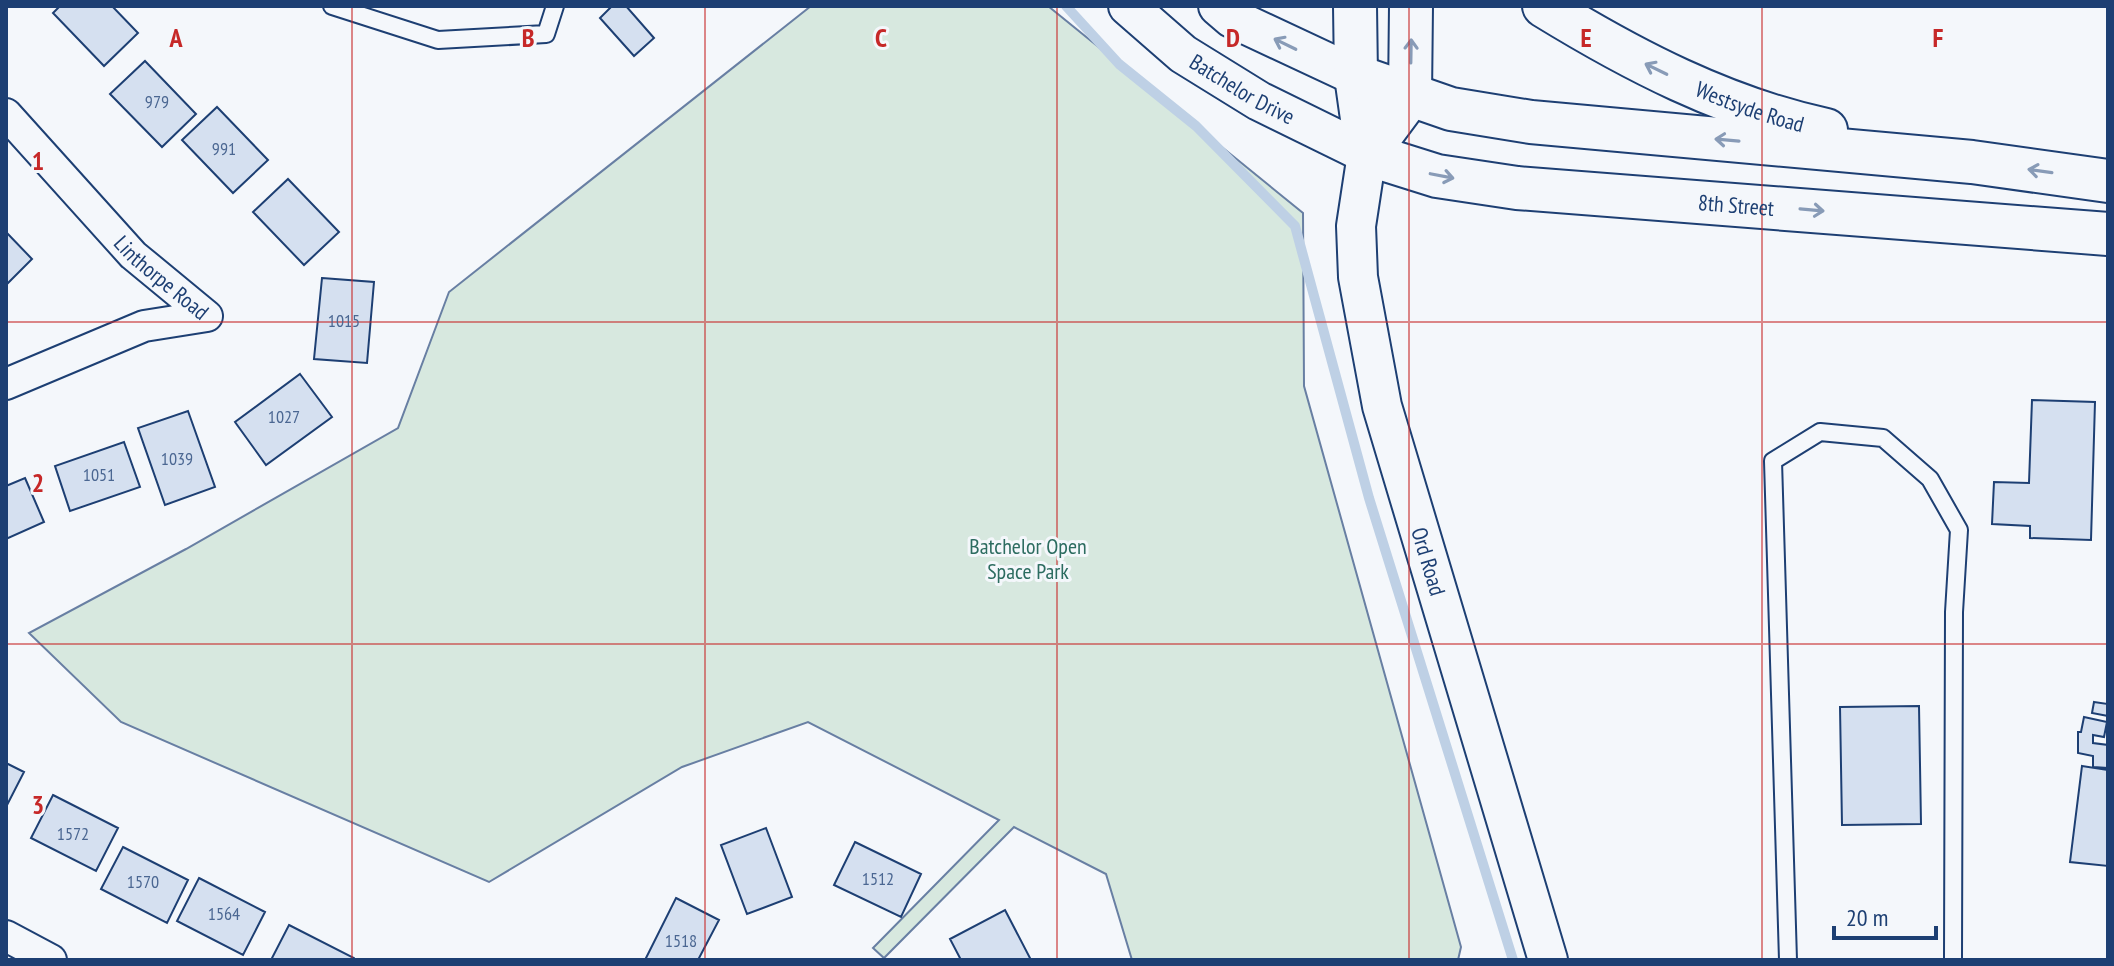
<svg xmlns="http://www.w3.org/2000/svg" width="2114" height="966" font-family="'PT Sans Narrow',sans-serif">
  <style>
    .green { fill: #d7e8df; stroke: #687fa3; stroke-width: 2 }
    .lines { fill: none; stroke-linecap: round; stroke-linejoin: round }
    .stream { stroke: #bed0e5; stroke-width: 10 }
    .building { fill: #d5e0f0; stroke: #1d3f73; stroke-width: 2 }
    .service-casing { stroke: #1d3f73; stroke-width: 20 }
    .minor-casing { stroke: #1d3f73; stroke-width: 34 }
    .tertiary-casing { stroke: #1d3f73; stroke-width: 42 }
    .secondary-casing { stroke: #1d3f73; stroke-width: 46 }
    .service { stroke: #f4f7fb; stroke-width: 16 }
    .minor { stroke: #f4f7fb; stroke-width: 30 }
    .tertiary { stroke: #f4f7fb; stroke-width: 38 }
    .secondary { stroke: #f4f7fb; stroke-width: 42 }
    .oneway { stroke: #889bb7 }
    .grid { fill: none; stroke: #c62828; stroke-width: 2; stroke-opacity: 0.55 }
    .labels { text-anchor: middle; stroke-width: 6; stroke-linejoin: round; paint-order: stroke }
    .number-label { font-size: 18px; fill: #4b6792 }
    .street-label { font-size: 22px; fill: #1d3f73; stroke: #f4f7fb }
    .park-label { font-size: 22px; fill: #2c6c60; stroke: #f4f7fb }
    .grid-label { font-size: 26px; text-anchor: middle; font-weight: bold; fill: #c62828; stroke: #f4f7fb; stroke-width: 6; stroke-linejoin: round; paint-order: stroke }
  </style>
  <rect width="100%" height="100%" fill="#f4f7fb"/>
  <!-- green -->
  <path class="green" d="M 811,6 L 1048,6 L 1303,213 L 1304,386 L 1461,947 L 1458,960 L 1132,960 L 1106,874 L 1014,827 L 884,958 L 873,948 L 999,820 L 808,722 L 682,767 L 489,882 L 121,722 L 29,633 L 186,549 L 398,428 L 449,292 Z"/>
  <g class="lines">
    <!-- stream -->
    <path class="stream" d="M 1066,6 L 1119,64 L 1196,126 L 1295,226 L 1369,498 L 1513,960"/>
  </g>
  <!-- building -->
  <path class="building" d="M 60,6 L 112,6 L 138,33 L 104,66 L 53,13 Z
    M 612,6 L 626,6 L 654,38 L 634,56 L 600,18 Z
    M 145,61 L 196,114 L 162,147 L 110,94 Z
    M 217,107 L 268,160 L 233,193 L 182,140 Z
    M 288,179 L 339,232 L 304,265 L 253,212 Z
    M 6,232 L 32,259 L 6,285 Z
    M 322,278 L 374,282 L 367,363 L 314,359 Z
    M 300,374 L 332,417 L 266,465 L 235,422 Z
    M 2032,400 L 2095,402 L 2091,540 L 2030,538 L 2030,526 L 1992,524 L 1994,482 L 2029,483 Z
    M 188,411 L 215,487 L 165,505 L 138,428 Z
    M 124,442 L 140,487 L 70,511 L 55,466 Z
    M 25,478 L 44,522 L 6,539 L 6,486 Z
    M 2094,702 L 2108,704 L 2108,716 L 2092,713 Z
    M 1919,706 L 1921,824 L 1842,825 L 1840,707 Z
    M 2084,717 L 2107,722 L 2104,737 L 2093,735 L 2093,743 L 2108,745 L 2108,768 L 2093,767 L 2093,756 L 2078,753 L 2078,732 L 2081,732 Z
    M 6,763 L 24,772 L 6,807 Z
    M 2082,766 L 2108,770 L 2108,866 L 2070,862 Z
    M 53,795 L 118,828 L 96,871 L 31,838 Z
    M 766,828 L 792,897 L 747,914 L 721,845 Z
    M 855,842 L 921,874 L 901,917 L 834,885 Z
    M 123,847 L 188,880 L 167,923 L 101,889 Z
    M 199,878 L 265,912 L 243,955 L 177,921 Z
    M 676,898 L 719,920 L 698,960 L 645,960 Z
    M 1005,910 L 1031,960 L 961,960 L 950,939 Z
    M 289,925 L 354,958 L 354,960 L 271,960 Z"/>
  <g class="lines">
    <defs>
      <path id="service" d="M 332,6 L 438,40 L 546,34 L 555,6
        M 1788,960 L 1773,461 L 1820,432 L 1883,438 L 1930,479 L 1959,530 L 1954,612 L 1953,960"/>
      <g id="minor">
        <path id="s1" d="M 6,114 L 133,255 L 207,316 L 144,326 L 6,384"/>
        <path d="M 6,936 L 51,960"/>
      </g>
      <g id="tertiary">
        <path id="s2" d="M 1128,6 L 1183,54 L 1259,101 L 1367,154 L 1356,226 L 1358,277 L 1382,406 L 1548,960"/>
        <path d="M 1218,6 L 1232,18 L 1356,76"/>
      </g>
      <g id="secondary">
        <path d="M 1355,6 L 1356,76 L 1367,154"/>
        <path id="s3" d="M 1544,6 C 1632,60 1724,108 1826,130"/>
        <path d="M 1356,76 L 1451,109 L 1531,122 L 1972,162 L 2108,181"/>
        <path id="s4" d="M 1367,154 L 1437,176 L 1517,188 L 2108,234"/>
        <path d="M 1367,154 L 1410,96 L 1411,6"/>
      </g>
    </defs>
    <!-- service casing -->
    <use href="#service" class="service-casing"/>
    <!-- minor casing -->
    <use href="#minor" class="minor-casing"/>
    <!-- tertiary casing -->
    <use href="#tertiary" class="tertiary-casing"/>
    <!-- secondary casing -->
    <use href="#secondary" class="secondary-casing"/>
    <!-- service -->
    <use href="#service" class="service"/>
    <!-- minor -->
    <use href="#minor" class="minor"/>
    <!-- tertiary -->
    <use href="#tertiary" class="tertiary"/>
    <!-- secondary -->
    <use href="#secondary" class="secondary"/>
  </g>
  <!-- one-way arrows -->
  <defs><path id="oneway-shaft" d="M-6 0H5M1.5-3L5.5 0L1.5 3" fill="none" stroke-width="1.6" stroke-linecap="round" stroke-linejoin="round" transform="scale(2)"/></defs>
  <g class="oneway">
    <use href="#oneway-shaft" transform="translate(1285 44) rotate(-154)"/>
    <use href="#oneway-shaft" transform="translate(1411 51) rotate(-89)"/>
    <use href="#oneway-shaft" transform="translate(1656 69) rotate(-154)"/>
    <use href="#oneway-shaft" transform="translate(1727 140) rotate(-175)"/>
    <use href="#oneway-shaft" transform="translate(2040 171) rotate(-172)"/>
    <use href="#oneway-shaft" transform="translate(1442 176) rotate(11)"/>
    <use href="#oneway-shaft" transform="translate(1812 210) rotate(5)"/>
  </g>
  <!-- grid -->
  <path class="grid" d="M 352,6 L 352,960M 705,6 L 705,960M 1057,6 L 1057,960M 1409,6 L 1409,960M 1762,6 L 1762,960M 6,322 L 2108,322M 6,644 L 2108,644"/>
  <g class="labels">
    <!-- number labels -->
    <g class="number-label">
      <text x="157" y="108">979</text>
      <text x="224" y="155">991</text>
      <text x="344" y="327">1015</text>
      <text x="284" y="423">1027</text>
      <text x="177" y="465">1039</text>
      <text x="99" y="481">1051</text>
      <text x="73" y="840">1572</text>
      <text x="878" y="885">1512</text>
      <text x="143" y="888">1570</text>
      <text x="224" y="920">1564</text>
      <text x="681" y="947">1518</text>
    </g>
    <!-- street labels -->
    <g class="street-label">
      <text dy="8" stroke="none"><textPath href="#s2" startOffset="142">Batchelor Drive</textPath></text>
      <text dy="8" stroke="none"><textPath href="#s3" startOffset="230">Westsyde Road</textPath></text>
      <text dy="8" stroke="none"><textPath href="#s4" startOffset="374">8th Street</textPath></text>
      <text dy="8" stroke="none"><textPath href="#s1" startOffset="226">Linthorpe Road</textPath></text>
      <text dy="8" stroke="none"><textPath href="#s2" startOffset="700">Ord Road</textPath></text>
    </g>
    <!-- park labels -->
    <g class="park-label">
      <text x="1028" y="554">Batchelor Open<tspan x="1028" dy="25">Space Park</tspan></text>
    </g>
  </g>
  <g class="grid-label">
    <text x="176" y="47">A</text>
    <text x="528" y="47">B</text>
    <text x="881" y="47">C</text>
    <text x="1233" y="47">D</text>
    <text x="1586" y="47">E</text>
    <text x="1938" y="47">F</text>
    <text x="38" y="170">1</text>
    <text x="38" y="492">2</text>
    <text x="38" y="814">3</text>
  </g>
  <!-- border -->
  <rect width="2114" height="966" fill="none" stroke="#1d3f73" stroke-width="16"/>
  <!-- scale -->
  <path d="M1834 926v12h102v-12" fill="none" stroke="#1d3f73" stroke-width="4"/>
  <text x="1846" y="926" font-size="24" fill="#1d3f73" stroke="#f4f7fb" stroke-width="6" paint-order="stroke">20 m</text>
</svg>
